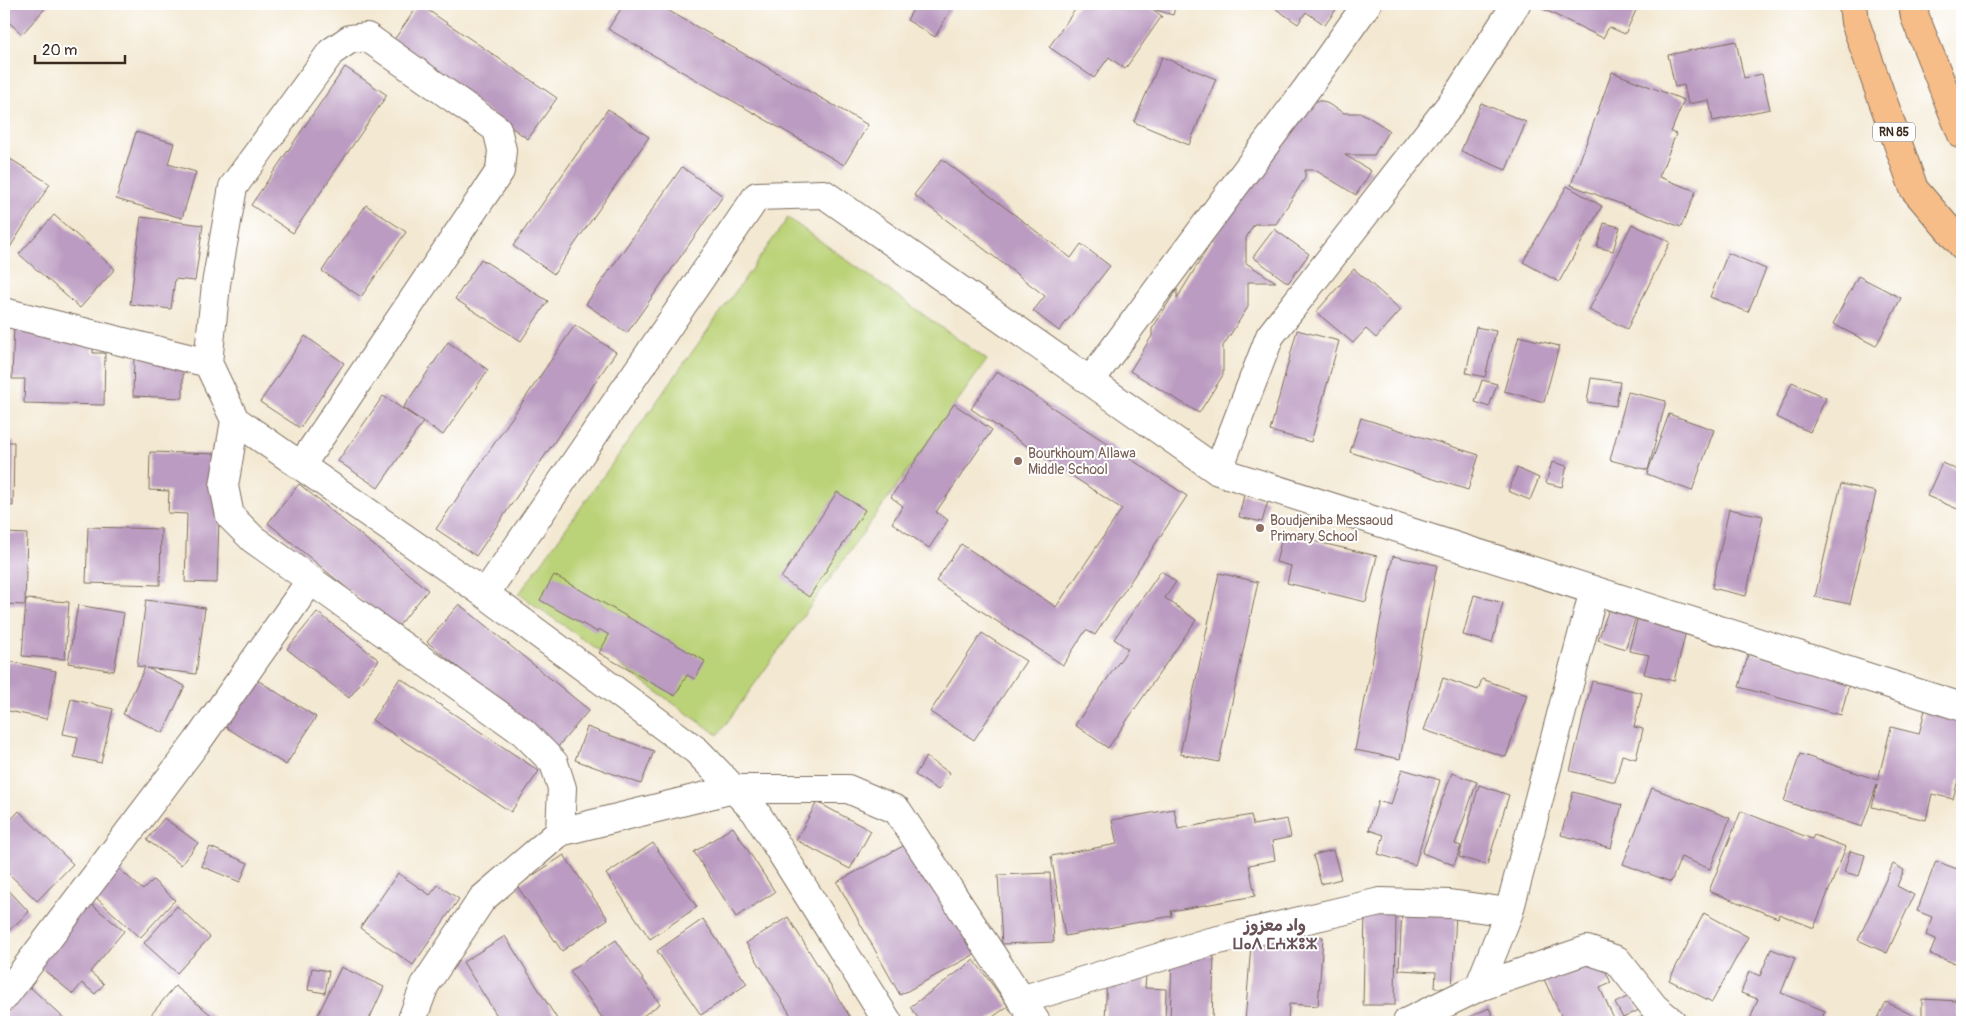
<svg xmlns="http://www.w3.org/2000/svg" width="1966" height="1026" font-family="Pangolin,'Playpen Sans Arabic','Noto Sans Tifinagh',sans-serif">
  <style>
    .green { fill: #bbd378; stroke: #7b7e4b }
    .building { fill: #bb9bc1 }
    .lines { fill: none; stroke-linecap: round; stroke-linejoin: round }
    .minor-casing { stroke: #7b6c5d; stroke-width: 30 }
    .highway-casing { stroke: #7b6c5d; stroke-width: 30 }
    .minor { stroke: #fff; stroke-width: 28 }
    .highway { stroke: #f7bd88; stroke-width: 28 }
    .education-dot { fill: #8d6e63; stroke: #fff; stroke-width: 2 }
    .labels { text-anchor: middle; stroke-width: 4; stroke-linejoin: round; paint-order: stroke }
    .shield { fill: #fff; stroke: #766a62; stroke-width: 1 }
    .shield-label { font-size: 12px; font-weight: bold; fill: #3b2a1e }
    .education-label { font-size: 14px; fill: #785e54; stroke: #fff; text-anchor: start }
    .quarter-label { font-size: 16px; font-weight: bold; fill: #685257; stroke: #fff }
  </style>
  <rect width="100%" height="100%" fill="#fff"/>
  <filter id="ink" filterUnits="userSpaceOnUse"><feTurbulence type="fractalNoise" baseFrequency=".02" numOctaves="2"/><feDisplacementMap in="SourceGraphic" scale="10" xChannelSelector="R" yChannelSelector="G"/><feConvolveMatrix kernelMatrix="1 2 1 2 8 2 1 2 1" color-interpolation-filters="sRGB"/></filter>
  <filter id="wash" filterUnits="userSpaceOnUse"><feTurbulence type="fractalNoise" baseFrequency=".0096" numOctaves="4" result="noise"/><feDisplacementMap in="SourceGraphic" scale="20" xChannelSelector="R" yChannelSelector="G"/><feGaussianBlur stdDeviation="1.12" result="paint"/><feColorMatrix in="noise" values="0 0 0 0 0 0 0 0 0 0 0 0 0 0 0 0 0 1.4 0 .05"/><feComposite in="paint" operator="in"/></filter>
  <g filter="url(#wash)">
    <rect width="100%" height="100%" fill="#f3e8d1"/>
    <!-- green -->
    <path class="green" d="M 788,218 L 987,360 L 718,735 L 519,594 Z"/>
    <g id="blocks">
      <!-- building -->
      <path class="building" d="M 4,4 L 49,4 L 22,34 L 4,18 Z
        M 419,4 L 557,98 L 528,139 L 391,44 Z
        M 624,4 L 657,4 L 868,125 L 844,165 L 608,29 Z
        M 916,4 L 954,4 L 935,37 L 907,20 Z
        M 1079,4 L 1145,4 L 1162,16 L 1125,69 L 1109,57 L 1094,78 L 1049,47 Z
        M 1158,4 L 1176,4 L 1173,15 L 1156,10 Z
        M 1279,4 L 1340,4 L 1325,25 L 1306,12 L 1298,24 L 1276,9 Z
        M 1543,4 L 1639,4 L 1625,34 L 1609,27 L 1603,38 L 1541,8 Z
        M 1736,41 L 1744,78 L 1762,74 L 1770,109 L 1713,121 L 1709,100 L 1688,104 L 1684,85 L 1675,87 L 1668,55 Z
        M 1162,57 L 1216,79 L 1189,145 L 1134,122 Z
        M 345,67 L 387,95 L 293,233 L 251,205 Z
        M 1612,72 L 1684,100 L 1671,132 L 1676,134 L 1659,177 L 1696,191 L 1681,227 L 1571,185 Z
        M 1299,101 L 1323,101 L 1344,113 L 1362,113 L 1389,130 L 1374,155 L 1345,155 L 1371,171 L 1356,195 L 1315,170 L 1305,170 L 1305,178 L 1276,224 L 1254,224 L 1246,238 L 1246,263 L 1276,282 L 1248,282 L 1248,307 L 1223,346 L 1223,375 L 1199,413 L 1130,371 L 1152,336 L 1152,329 L 1177,289 L 1177,298 Z
        M 1481,103 L 1526,122 L 1506,170 L 1461,151 Z
        M 608,109 L 649,137 L 554,274 L 513,246 Z
        M 136,132 L 174,143 L 168,164 L 196,172 L 182,218 L 116,199 Z
        M 4,155 L 50,184 L 4,257 Z
        M 942,159 L 1071,258 L 1081,244 L 1110,266 L 1059,331 L 1033,311 L 1045,296 L 914,195 Z
        M 682,167 L 723,196 L 627,333 L 586,304 Z
        M 1567,186 L 1602,206 L 1559,282 L 1523,262 Z
        M 366,205 L 406,232 L 361,297 L 322,271 Z
        M 54,215 L 115,269 L 80,308 L 19,254 Z
        M 141,217 L 203,225 L 195,281 L 175,279 L 171,309 L 130,304 Z
        M 1604,223 L 1620,227 L 1613,251 L 1597,247 Z
        M 1632,224 L 1670,242 L 1627,329 L 1589,310 Z
        M 1274,229 L 1309,254 L 1288,283 L 1253,257 Z
        M 1728,253 L 1766,269 L 1748,312 L 1710,297 Z
        M 481,259 L 548,301 L 521,341 L 455,299 Z
        M 1354,269 L 1401,310 L 1376,338 L 1366,329 L 1353,343 L 1316,312 Z
        M 1858,276 L 1901,298 L 1876,346 L 1833,324 Z
        M 575,325 L 616,352 L 476,556 L 436,529 Z
        M 14,327 L 93,329 L 93,353 L 105,353 L 104,405 L 24,403 L 25,379 L 12,379 Z
        M 1476,327 L 1496,331 L 1485,377 L 1466,373 Z
        M 1297,330 L 1339,341 L 1311,442 L 1270,431 Z
        M 305,336 L 344,363 L 300,428 L 260,402 Z
        M 1519,336 L 1559,346 L 1544,402 L 1504,391 Z
        M 448,342 L 488,370 L 443,435 L 403,408 Z
        M 134,357 L 183,358 L 183,398 L 133,396 Z
        M 997,371 L 1187,496 L 1095,635 L 1086,630 L 1063,665 L 936,581 L 961,544 L 1056,607 L 1122,509 L 971,409 Z
        M 1591,378 L 1620,382 L 1616,406 L 1587,402 Z
        M 1482,380 L 1497,384 L 1489,407 L 1475,402 Z
        M 1792,382 L 1826,398 L 1810,432 L 1776,417 Z
        M 1628,392 L 1666,401 L 1648,470 L 1610,460 Z
        M 383,396 L 423,422 L 378,488 L 338,461 Z
        M 954,404 L 992,430 L 936,512 L 948,520 L 929,548 L 892,523 L 903,506 L 891,497 Z
        M 1669,414 L 1714,430 L 1692,491 L 1647,474 Z
        M 1361,418 L 1479,455 L 1468,490 L 1350,452 Z
        M 4,442 L 14,442 L 13,506 L 4,505 Z
        M 150,452 L 221,454 L 217,583 L 185,582 L 187,514 L 168,513 L 169,491 L 149,490 Z
        M 1552,462 L 1567,466 L 1562,487 L 1546,483 Z
        M 1942,463 L 1962,472 L 1962,511 L 1927,496 Z
        M 1517,468 L 1539,478 L 1530,500 L 1508,491 Z
        M 299,484 L 428,590 L 396,629 L 268,523 Z
        M 1841,484 L 1876,492 L 1850,604 L 1815,597 Z
        M 837,492 L 865,510 L 809,597 L 781,578 Z
        M 1244,495 L 1268,501 L 1262,522 L 1239,517 Z
        M 1729,509 L 1763,516 L 1746,596 L 1712,588 Z
        M 88,527 L 161,529 L 160,585 L 86,583 Z
        M 4,533 L 27,534 L 25,605 L 4,604 Z
        M 1283,534 L 1377,556 L 1366,602 L 1287,583 L 1291,566 L 1276,562 Z
        M 1393,556 L 1437,565 L 1400,759 L 1355,750 Z
        M 1161,571 L 1176,582 L 1165,598 L 1196,620 L 1108,748 L 1075,725 L 1128,649 L 1114,639 Z
        M 1219,573 L 1258,582 L 1219,762 L 1180,754 Z
        M 554,575 L 705,661 L 695,679 L 687,675 L 675,696 L 599,653 L 609,635 L 599,629 L 597,632 L 540,600 Z
        M 1474,595 L 1503,603 L 1492,643 L 1463,635 Z
        M 26,599 L 69,602 L 65,659 L 22,656 Z
        M 146,600 L 205,608 L 196,674 L 147,668 L 185,686 L 163,733 L 123,714 L 145,667 L 137,666 Z
        M 1611,603 L 1638,611 L 1625,649 L 1598,640 Z
        M 459,604 L 589,710 L 557,748 L 427,642 Z
        M 78,605 L 124,613 L 114,671 L 68,663 Z
        M 317,612 L 379,660 L 349,698 L 287,649 Z
        M 1639,612 L 1688,623 L 1674,681 L 1644,674 L 1649,655 L 1629,651 Z
        M 982,633 L 1026,661 L 974,740 L 930,712 Z
        M 1749,652 L 1850,680 L 1841,715 L 1739,687 Z
        M 8,661 L 56,671 L 47,719 L 4,710 L 4,685 Z
        M 254,678 L 316,717 L 286,765 L 224,726 Z
        M 400,678 L 539,771 L 511,812 L 372,720 Z
        M 1443,678 L 1478,690 L 1482,679 L 1527,695 L 1506,757 L 1424,730 Z
        M 1592,681 L 1642,693 L 1634,727 L 1643,729 L 1636,759 L 1622,755 L 1615,782 L 1570,771 Z
        M 71,699 L 113,709 L 101,763 L 74,757 L 78,737 L 63,734 Z
        M 1925,710 L 1962,719 L 1962,781 L 1958,780 L 1953,799 L 1932,794 L 1926,820 L 1872,807 L 1877,785 L 1862,827 L 1784,801 L 1800,754 L 1878,780 L 1891,727 L 1919,734 Z
        M 587,727 L 654,751 L 641,784 L 575,760 Z
        M 926,757 L 950,773 L 938,790 L 915,775 Z
        M 1402,769 L 1440,780 L 1415,865 L 1378,854 L 1384,835 L 1369,830 L 1378,801 L 1391,805 Z
        M 1452,773 L 1477,782 L 1455,844 L 1461,846 L 1454,865 L 1422,853 Z
        M 1479,785 L 1509,795 L 1487,865 L 1459,857 Z
        M 1652,788 L 1730,818 L 1710,869 L 1681,857 L 1671,882 L 1623,864 Z
        M 1573,792 L 1622,805 L 1611,848 L 1561,835 Z
        M 817,802 L 871,831 L 850,869 L 796,840 Z
        M 1174,809 L 1178,829 L 1251,815 L 1253,825 L 1287,819 L 1291,837 L 1272,841 L 1275,860 L 1249,865 L 1255,896 L 1171,911 L 1172,916 L 1065,936 L 1051,856 L 1117,844 L 1112,820 Z
        M 19,811 L 73,864 L 37,901 L 4,869 L 4,827 Z
        M 1741,811 L 1812,839 L 1814,835 L 1846,847 L 1814,928 L 1779,914 L 1778,918 L 1709,891 Z
        M 164,818 L 198,843 L 181,865 L 147,840 Z
        M 733,827 L 775,892 L 736,917 L 694,852 Z
        M 914,840 L 977,953 L 900,995 L 837,882 Z
        M 653,843 L 697,907 L 650,939 L 606,874 Z
        M 210,847 L 248,863 L 240,882 L 201,866 Z
        M 1333,850 L 1341,879 L 1321,884 L 1313,855 Z
        M 1850,851 L 1865,855 L 1859,876 L 1844,872 Z
        M 564,855 L 608,919 L 562,951 L 517,886 Z
        M 1936,861 L 1962,871 L 1962,966 L 1930,954 L 1936,939 L 1926,935 L 1932,917 L 1917,911 Z
        M 1893,864 L 1904,870 L 1897,886 L 1914,895 L 1887,953 L 1858,940 Z
        M 116,866 L 143,890 L 153,880 L 175,900 L 140,938 L 91,893 Z
        M 398,873 L 430,895 L 438,885 L 459,899 L 413,965 L 360,928 Z
        M 1050,873 L 1054,942 L 1002,944 L 998,875 Z
        M 4,885 L 29,912 L 4,935 Z
        M 85,899 L 124,931 L 90,972 L 104,984 L 95,994 L 82,983 L 73,994 L 33,961 Z
        M 177,906 L 210,937 L 177,973 L 144,943 Z
        M 1365,911 L 1396,911 L 1395,1005 L 1363,1005 Z
        M 1402,911 L 1456,914 L 1452,988 L 1435,988 L 1436,972 L 1399,970 Z
        M 1704,913 L 1748,937 L 1712,1002 L 1669,980 Z
        M 788,917 L 853,1022 L 795,1022 L 746,943 Z
        M 703,919 L 747,984 L 701,1015 L 657,951 Z
        M 1252,932 L 1323,937 L 1318,1006 L 1289,1004 L 1288,1022 L 1245,1022 Z
        M 505,936 L 559,1022 L 501,1022 L 463,962 Z
        M 616,940 L 660,1004 L 634,1022 L 605,1022 L 570,971 Z
        M 1771,949 L 1795,958 L 1781,993 L 1825,1011 L 1820,1022 L 1749,1022 L 1758,999 L 1741,993 L 1749,971 L 1760,976 Z
        M 1596,951 L 1611,983 L 1600,988 L 1614,1019 L 1608,1022 L 1564,1022 L 1542,975 Z
        M 1172,955 L 1214,956 L 1212,1022 L 1170,1022 Z
        M 974,960 L 1008,1006 L 986,1022 L 921,1022 L 910,1007 Z
        M 341,967 L 384,987 L 368,1022 L 315,1021 Z
        M 312,968 L 329,971 L 325,993 L 308,990 Z
        M 1107,974 L 1146,976 L 1145,988 L 1166,989 L 1165,1022 L 1105,1022 Z
        M 29,986 L 68,1022 L 4,1022 L 4,1012 Z
        M 175,986 L 220,1022 L 145,1022 Z
        M 1631,995 L 1639,1010 L 1623,1018 L 1615,1003 Z
        M 1922,999 L 1959,1001 L 1958,1022 L 1876,1022 L 1886,1002 L 1922,1020 Z
        M 1489,1008 L 1496,1022 L 1458,1022 Z
        M 1659,1009 L 1665,1022 L 1630,1022 Z"/>
    </g>
  </g>
  <g filter="url(#ink)">
    <use href="#blocks" fill-opacity="0" stroke="#7b6c5d" stroke-width="1"/>
    <g class="lines">
      <defs>
        <path id="minor" d="M 4,312 L 208,363
          M 1090,381 L 1308,87 L 1367,4
          M 235,420 L 224,486 L 230,516 L 253,539 L 523,732 L 554,763 L 562,788 L 560,832
          M 302,464 L 500,171 L 502,150 L 497,129 L 367,37 L 350,39 L 331,52 L 233,187 L 216,284 L 208,363 L 235,420 L 485,594 L 697,751 L 755,811 L 888,1022
          M 1218,471 L 1270,336 L 1454,100 L 1516,4
          M 485,594 L 757,196 L 824,194 L 1218,471 L 1962,707
          M 1479,987 L 1509,912 L 1594,590
          M 4,997 L 197,742 L 311,580
          M 1021,1000 L 1206,943 L 1380,902 L 1450,904 L 1509,912
          M 411,1022 L 425,985 L 482,899 L 560,832 L 734,789 L 848,789 L 897,810 L 1036,1022
          M 1407,1022 L 1479,987 L 1587,950 L 1617,960 L 1654,1007 L 1672,1022"/>
        <path id="highway" d="M 1853,4 L 1855,22 L 1914,189 L 1962,245
          M 1913,4 L 1915,17 L 1962,135"/>
      </defs>
      <!-- minor casing -->
      <use href="#minor" class="minor-casing"/>
      <!-- highway casing -->
      <use href="#highway" class="highway-casing"/>
      <!-- minor -->
      <use href="#minor" class="minor"/>
      <!-- highway -->
      <use href="#highway" class="highway"/>
    </g>
  </g>
  <!-- markers -->
  <g class="education-dot">
    <circle cx="1018" cy="461" r="5"/>
    <circle cx="1260" cy="528" r="5"/>
  </g>
  <g class="labels">
    <!-- shield labels -->
    <rect class="shield" x="1873" y="122.5" width="42" height="19" rx="4"/>
    <g class="shield-label">
      <text x="1894" y="136">RN 85</text>
    </g>
    <!-- education labels -->
    <g class="education-label">
      <text x="1028" y="458">Bourkhoum Allawa<tspan x="1028" dy="16">Middle School</tspan></text>
      <text x="1270" y="525">Boudjeniba Messaoud<tspan x="1270" dy="16">Primary School</tspan></text>
    </g>
    <!-- quarter labels -->
    <g class="quarter-label">
      <text x="1275" y="931">واد معزوز<tspan x="1275" dy="18">ⵡⴰⴷ ⵎⵄⵣⵓⵣ</tspan></text>
    </g>
  </g>
  <!-- margin -->
  <rect width="1966" height="1026" fill="none" stroke="#fff" stroke-width="20"/>
  <!-- scale -->
  <path d="M35 55v8h90v-8" fill="none" stroke="#3b2a1e" stroke-width="2.5"/>
  <text x="42" y="55" font-size="15" fill="#3b2a1e" stroke="#ffffff" stroke-width="4" paint-order="stroke">20 m</text>
</svg>
